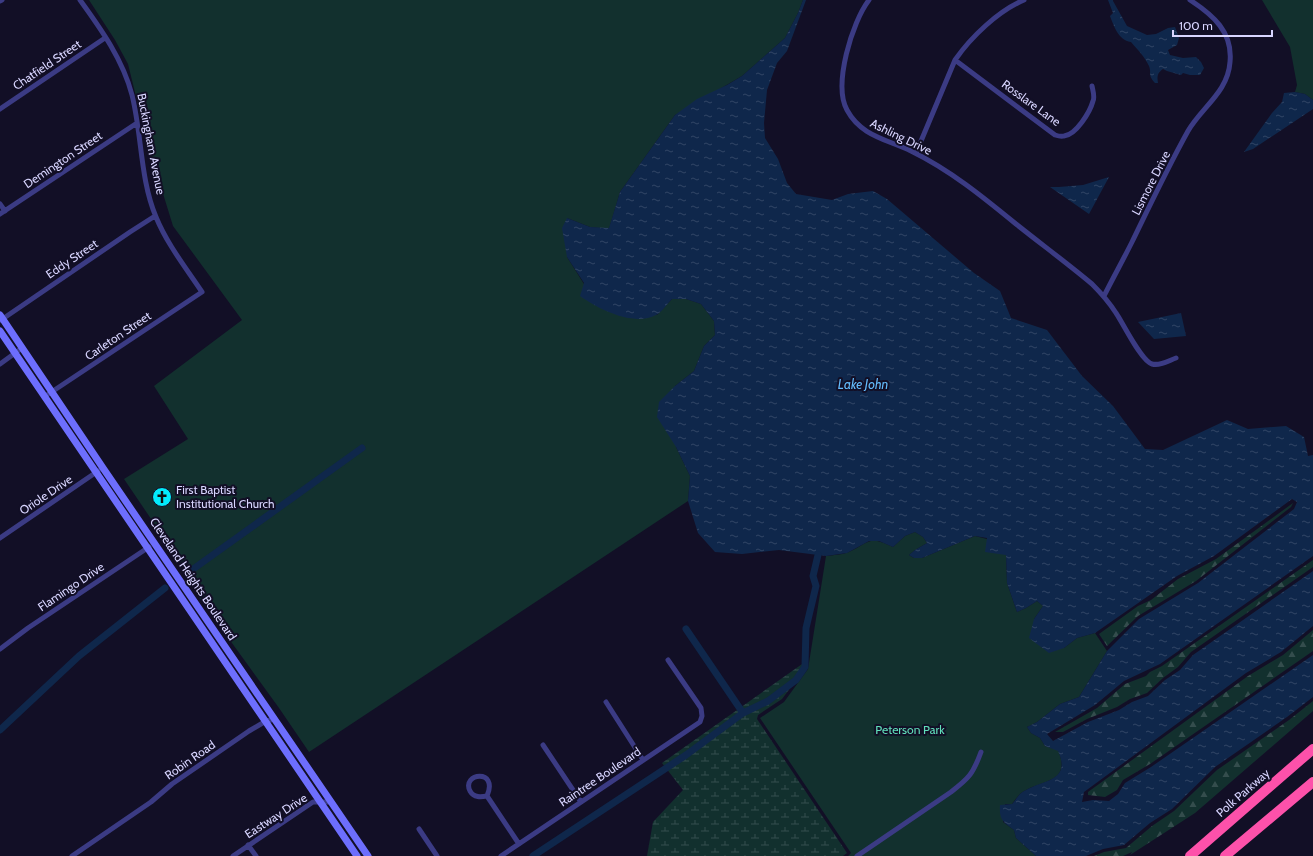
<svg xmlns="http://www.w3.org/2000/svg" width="1313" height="856" font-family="Cabin,sans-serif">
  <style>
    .green { fill: #12302e }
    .forest { fill: url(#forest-firs) }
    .wetland { fill: url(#wetland-marsh) }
    .water { fill: url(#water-ripples) }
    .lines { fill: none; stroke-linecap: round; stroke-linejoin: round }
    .canal { stroke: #0f274b; stroke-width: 7 }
    .street { stroke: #3b3b84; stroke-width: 5 }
    .secondary { stroke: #6d6efd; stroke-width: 7 }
    .highway { stroke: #fd51aa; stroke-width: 10 }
    .labels { text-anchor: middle; stroke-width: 4; stroke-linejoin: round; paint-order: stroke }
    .street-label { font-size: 12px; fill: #d8d5ff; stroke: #120f26 }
    .poi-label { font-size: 12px; fill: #d8d5ff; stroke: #120f26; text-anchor: start }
    .park-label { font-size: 12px; fill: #61dfbb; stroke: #120f26 }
    .water-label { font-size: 13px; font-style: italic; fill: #64bcfd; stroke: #120f26 }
  </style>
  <defs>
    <pattern id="forest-firs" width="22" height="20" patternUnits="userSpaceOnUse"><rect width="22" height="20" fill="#12302e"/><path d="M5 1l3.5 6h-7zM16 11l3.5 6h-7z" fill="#344d4d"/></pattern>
    <pattern id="wetland-marsh" width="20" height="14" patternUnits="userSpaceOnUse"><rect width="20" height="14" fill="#12302e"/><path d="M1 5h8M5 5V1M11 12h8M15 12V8" fill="none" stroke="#344d4d"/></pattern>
    <pattern id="water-ripples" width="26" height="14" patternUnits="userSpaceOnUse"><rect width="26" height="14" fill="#0f274b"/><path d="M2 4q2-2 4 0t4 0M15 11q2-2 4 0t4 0" fill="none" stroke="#314566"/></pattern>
  </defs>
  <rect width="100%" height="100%" fill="#120f26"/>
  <!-- green -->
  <path class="green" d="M 89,0 L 803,0 L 798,13 L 785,38 L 742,76 L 675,115 L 620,192 L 609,229 L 590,227 L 567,218 L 567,257 L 584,284 L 657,315 L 672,299 L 686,299 L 701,304 L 714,321 L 715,335 L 704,346 L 694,371 L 675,386 L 676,447 L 690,476 L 688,501 L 309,752 L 279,708 L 185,578 L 189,575 L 124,479 L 188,439 L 154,386 L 242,320 L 173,226 L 148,145 L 128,64 L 115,40 Z
    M 1262,0 L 1313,0 L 1313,100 L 1305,94 L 1295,92 L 1297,85 L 1290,47 Z
    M 915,532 L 923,537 L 927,543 L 915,550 L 909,555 L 914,558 L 922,558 L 975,536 L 987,539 L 1006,555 L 1007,583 L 1017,612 L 1026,608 L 1037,601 L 1043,606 L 1034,619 L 1064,648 L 1077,638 L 1095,633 L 1107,651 L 1079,697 L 1060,704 L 1037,722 L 1027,727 L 1031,733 L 1040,738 L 1045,746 L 1058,750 C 1073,785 1038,779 1020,794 C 1017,797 1014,801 1012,804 L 1005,804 L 1003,822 L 1014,830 L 1016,838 L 1036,856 L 848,856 L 851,853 L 760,718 L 784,702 L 808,669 L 826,556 C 833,555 842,555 849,552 C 870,542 868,535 893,547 L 905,536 Z"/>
  <!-- forest -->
  <path class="forest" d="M 1293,503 L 1291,507 L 1196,581 L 1138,616 L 1107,646 L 1099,634 L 1138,606 L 1151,600 L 1178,579 L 1216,559 Z
    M 1313,560 L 1313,567 L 1191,652 L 1178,667 L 1163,678 L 1147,693 L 1130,699 L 1117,707 L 1087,719 L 1063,732 L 1055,732 L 1097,708 L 1125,684 L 1146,676 L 1150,672 L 1162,666 Z
    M 1313,630 L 1313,651 L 1150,764 L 1123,780 L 1117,790 L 1105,797 L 1088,795 L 1088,792 L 1248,676 L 1283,655 Z
    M 1313,701 L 1313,711 L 1195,813 L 1130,855 L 1132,852 L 1123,856 L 1094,856 L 1104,852 L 1126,848 L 1152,826 L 1174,811 L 1217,770 L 1289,720 Z"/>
  <!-- wetland -->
  <path class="wetland" d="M 805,662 L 806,662 L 806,667 L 782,699 L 758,715 L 757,719 L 847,853 L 843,856 L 647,856 L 653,822 L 683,790 L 662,763 Z"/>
  <!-- water -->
  <path class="water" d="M 803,0 L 806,0 L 787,51 L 777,63 L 767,90 L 764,123 L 765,138 L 778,159 L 787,183 L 796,194 L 832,200 L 848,194 L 873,191 L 887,199 L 974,273 L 1000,291 L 1011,318 L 1047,330 L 1082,376 L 1113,406 L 1145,449 L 1163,450 L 1227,420 L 1248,429 L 1286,426 L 1304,437 L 1308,456 L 1313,455 L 1313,556 L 1160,664 L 1124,681 L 1095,705 L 1047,734 L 1053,741 L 1088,722 L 1119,710 L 1132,702 L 1148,696 L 1165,680 L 1180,670 L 1193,655 L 1313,571 L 1313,626 L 1281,652 L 1246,673 L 1084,792 L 1082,802 L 1093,800 L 1109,801 L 1118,794 L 1125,783 L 1151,767 L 1313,655 L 1313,697 L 1287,717 L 1215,767 L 1172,809 L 1150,823 L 1124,845 L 1103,849 L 1086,856 L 1036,856 L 1016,838 L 1014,830 C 1003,822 999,820 1000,805 L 1012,804 C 1015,801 1017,797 1020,794 C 1038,779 1073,784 1058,751 L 1045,746 L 1040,738 L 1031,733 L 1027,727 L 1037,722 L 1060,704 L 1079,697 L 1107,651 L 1139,619 L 1198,583 L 1294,509 L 1297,502 L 1292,499 L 1214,556 L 1177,576 L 1095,633 L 1077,638 L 1064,648 L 1049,653 L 1029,638 L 1034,619 L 1043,606 L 1037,601 L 1026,608 L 1017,612 L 1007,583 L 1006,555 L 985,552 L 987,538 L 975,536 L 922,558 L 914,558 L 909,555 L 915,550 L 927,543 L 923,537 L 915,532 L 905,536 L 893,547 L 879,541 L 869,541 L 847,553 L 826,556 L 779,550 L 742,554 L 715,552 L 698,533 L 688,501 L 690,476 L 676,447 L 657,417 L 659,402 L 675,386 L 694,371 L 704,346 L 715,335 L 714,321 L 701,304 L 686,299 L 672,299 C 667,304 662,312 656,315 C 634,327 598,309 580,296 L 584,283 L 567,257 L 562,228 L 567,218 L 590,227 L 609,228 L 620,192 L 675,115 L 697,99 L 727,85 L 742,76 L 785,38 L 798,13 Z
    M 1108,0 L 1113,0 L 1113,1 L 1127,26 L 1147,35 L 1156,34 L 1168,28 L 1175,27 L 1179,38 L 1177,45 L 1168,50 L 1170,55 L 1183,58 L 1196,57 L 1201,62 L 1204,68 L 1200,75 L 1190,75 L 1183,73 L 1181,75 L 1167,71 L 1163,69 C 1157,73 1157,77 1158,83 L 1155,83 C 1147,74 1152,74 1149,66 C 1145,57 1137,49 1131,42 C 1118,40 1114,26 1110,16 L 1113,13 Z
    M 1295,92 L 1305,94 L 1313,100 L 1313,109 L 1253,149 L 1244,152 L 1272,113 L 1282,102 L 1284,93 Z
    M 1109,177 L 1089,214 L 1050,187 L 1059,187 L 1083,185 Z
    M 1181,313 L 1186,336 L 1154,339 L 1138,322 Z"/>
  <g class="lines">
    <!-- canal -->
    <path class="canal" d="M 189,572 L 362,448
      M 686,629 L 743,713
      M 0,730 L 79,656 L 165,588
      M 533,856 L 686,755 L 743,713 L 768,701 L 796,680 L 805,667 L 806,628 L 816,586 L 813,576 L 818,555"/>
    <!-- street -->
    <path class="street" d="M 869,0 C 852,22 833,85 847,110 C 861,136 886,139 911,151 C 950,170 983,197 1016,224 C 1041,244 1067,263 1092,284 C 1101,293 1109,302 1116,313 C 1123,323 1141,361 1152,364 C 1160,366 1168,361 1176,358
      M 0,1 L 2,0
      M 955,60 L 1055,135 C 1058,136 1061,137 1064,136 C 1076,135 1090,112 1093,101 C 1095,97 1093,91 1092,86
      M 0,109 L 105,38
      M 916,153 L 955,60 C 971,37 998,11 1024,0
      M 0,204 L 5,211
      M 0,214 L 137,123
      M 1104,296 C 1113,278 1123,260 1132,242 C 1150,205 1168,167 1188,131 C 1202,107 1228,92 1230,62 C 1233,32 1213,15 1190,0
      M 1,320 L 130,232 L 155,216
      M 0,364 L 22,348
      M 44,397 L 202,292 C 186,268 167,244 156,217 C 140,179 142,135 132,95 C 123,60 101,29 80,0
      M 0,538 L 98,471
      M 0,649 L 28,628 L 149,547
      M 606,702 L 643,760
      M 543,745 L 581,802
      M 487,796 C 481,797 474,798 470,791 C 461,773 499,768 487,796 L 519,844
      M 419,829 L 437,856
      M 248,845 L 256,856
      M 72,856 L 151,802 L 172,784 L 249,731 L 266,721 L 275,719
      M 233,856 L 313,802 L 332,802
      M 501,856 L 700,722 L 702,716 L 701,708 L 668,660
      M 857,856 L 951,792 C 969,778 973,774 981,752"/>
    <!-- secondary -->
    <path class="secondary" d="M 0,315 L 103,468 L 368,856
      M 0,331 L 357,856"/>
    <!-- highway -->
    <path class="highway" d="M 1190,856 L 1313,749
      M 1225,856 L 1313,782"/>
  </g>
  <!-- icons -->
  <defs>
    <symbol id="church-disc" viewBox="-11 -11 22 22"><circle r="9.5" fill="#03ecfc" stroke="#120f26"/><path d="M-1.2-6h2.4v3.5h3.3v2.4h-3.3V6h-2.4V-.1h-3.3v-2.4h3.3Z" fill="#111"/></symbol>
  </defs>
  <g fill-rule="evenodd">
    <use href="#church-disc" x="151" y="486" width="22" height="22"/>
  </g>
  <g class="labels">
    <!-- street labels -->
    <g class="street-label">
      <text transform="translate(47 65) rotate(-34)" y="4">Chatfield Street</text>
      <text transform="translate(1031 103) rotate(36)" y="4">Rosslare Lane</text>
      <text transform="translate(901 137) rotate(26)" y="4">Ashling Drive</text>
      <text transform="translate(151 144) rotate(79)" y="4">Buckingham Avenue</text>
      <text transform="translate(63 160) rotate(-34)" y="4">Demington Street</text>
      <text transform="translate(1151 183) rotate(-63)" y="4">Lismore Drive</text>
      <text transform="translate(72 259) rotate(-34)" y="4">Eddy Street</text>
      <text transform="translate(118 336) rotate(-34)" y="4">Carleton Street</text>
      <text transform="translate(46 495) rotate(-34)" y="4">Oriole Drive</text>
      <text transform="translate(193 579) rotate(56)" y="4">Cleveland Heights Boulevard</text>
      <text transform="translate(71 587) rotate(-34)" y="4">Flamingo Drive</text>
      <text transform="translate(190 760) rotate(-35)" y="4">Robin Road</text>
      <text transform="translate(600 777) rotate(-34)" y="4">Raintree Boulevard</text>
      <text transform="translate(1243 793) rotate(-41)" y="4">Polk Parkway</text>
      <text transform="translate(276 816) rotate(-33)" y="4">Eastway Drive</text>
    </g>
    <!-- poi labels -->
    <g class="poi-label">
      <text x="176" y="494">First Baptist<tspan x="176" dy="14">Institutional Church</tspan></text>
    </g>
    <!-- park labels -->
    <g class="park-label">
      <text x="910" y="734">Peterson Park</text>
    </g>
    <!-- water labels -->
    <g class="water-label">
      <text x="863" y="389">Lake John</text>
    </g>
  </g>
  <!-- scale -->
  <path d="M1173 30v6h99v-6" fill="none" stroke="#d8d5ff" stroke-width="2"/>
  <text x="1179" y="30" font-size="12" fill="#d8d5ff" stroke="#120f26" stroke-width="3" paint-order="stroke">100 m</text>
</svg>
